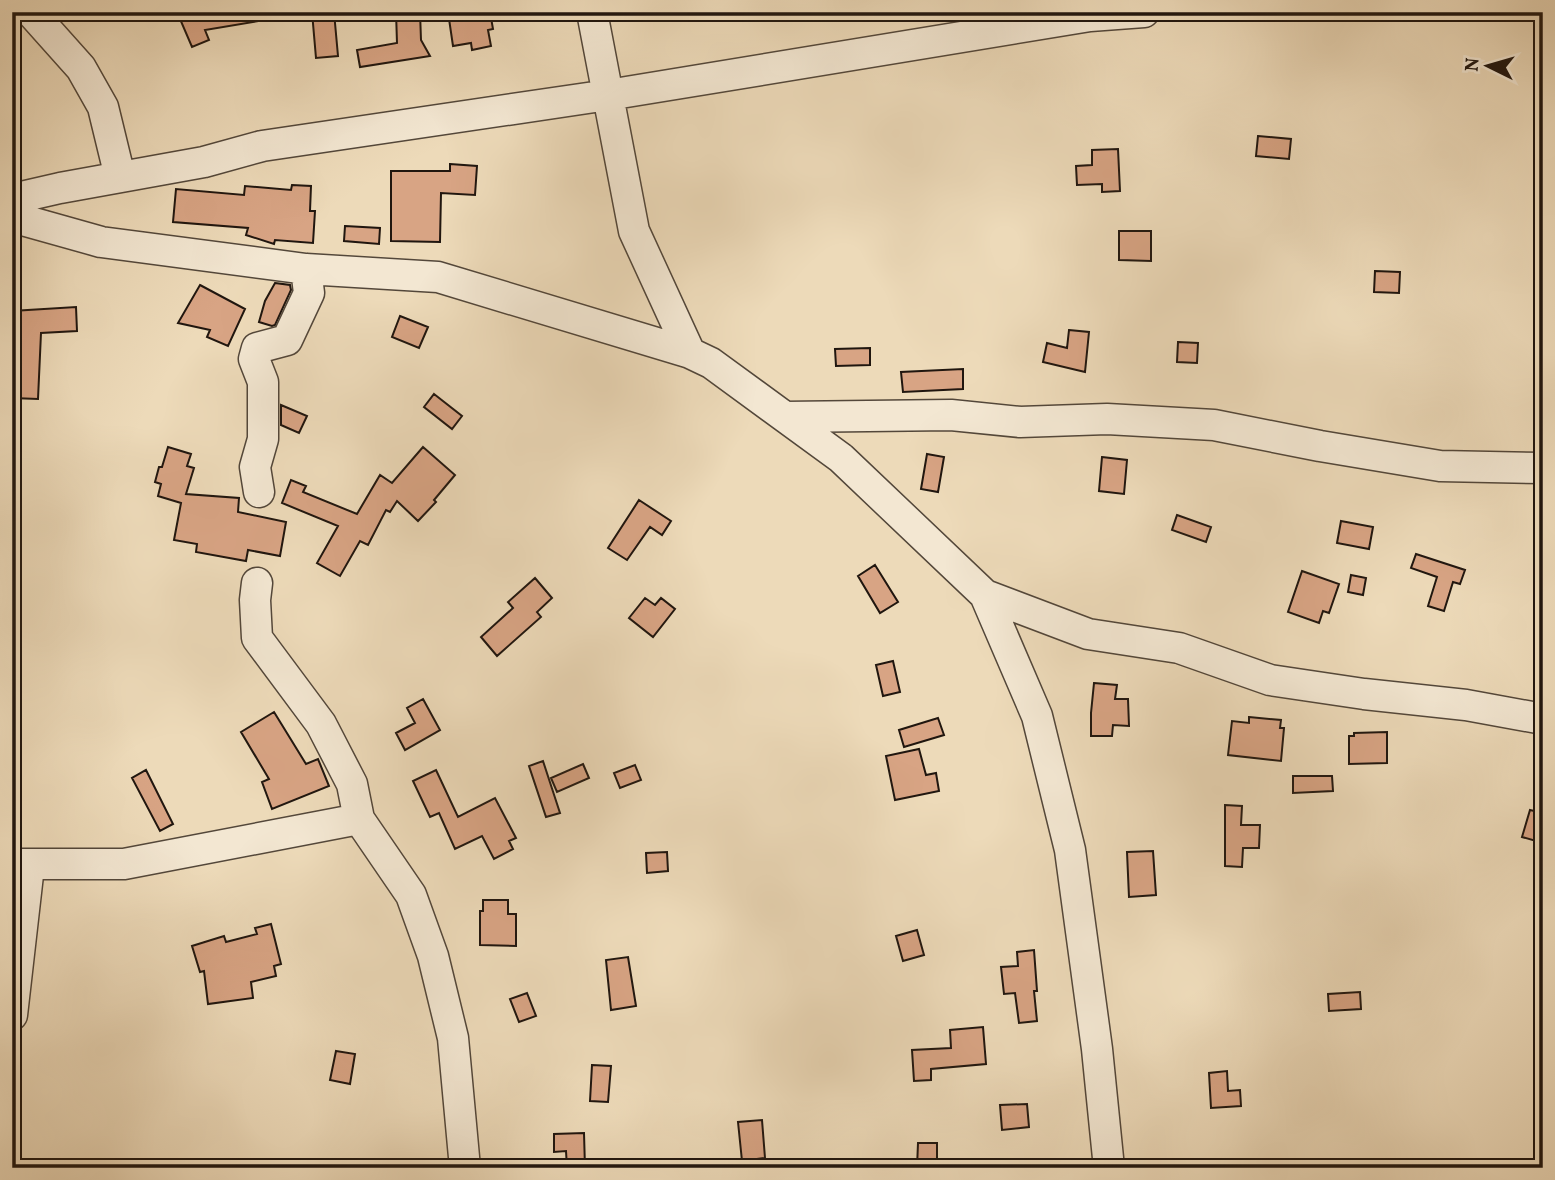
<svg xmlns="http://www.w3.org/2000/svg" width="1555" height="1180" font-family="Vollkorn,serif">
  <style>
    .building { fill: #d8a484; stroke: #20160f; stroke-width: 2 }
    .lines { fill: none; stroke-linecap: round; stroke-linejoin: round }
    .minor-casing { stroke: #53473a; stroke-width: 33 }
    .minor { stroke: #f3e7d2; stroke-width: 30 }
  </style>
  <rect width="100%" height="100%" fill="#eddab9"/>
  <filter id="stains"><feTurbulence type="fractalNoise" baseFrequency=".00286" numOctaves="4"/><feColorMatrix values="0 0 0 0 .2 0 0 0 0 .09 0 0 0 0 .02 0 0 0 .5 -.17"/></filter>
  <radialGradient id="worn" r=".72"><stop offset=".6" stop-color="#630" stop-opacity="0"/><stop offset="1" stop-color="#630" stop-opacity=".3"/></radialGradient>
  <!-- building -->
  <path class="building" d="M 177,12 L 259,12 L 259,21 L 205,30 L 209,40 L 192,47 Z
    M 312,12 L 334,12 L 338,56 L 316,58 Z
    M 396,12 L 420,12 L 421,40 L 430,56 L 360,67 L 357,50 L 397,43 Z
    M 448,12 L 490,12 L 493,29 L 488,30 L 491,46 L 472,50 L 471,43 L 453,46 Z
    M 1258,136 L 1291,139 L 1289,159 L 1256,156 Z
    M 1118,149 L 1120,191 L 1102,192 L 1102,184 L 1077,185 L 1076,166 L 1092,165 L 1092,150 Z
    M 450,164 L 477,166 L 475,195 L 441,193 L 440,242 L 391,241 L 391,171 L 450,171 Z
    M 292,185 L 311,186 L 310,211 L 315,211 L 313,243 L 275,240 L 274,244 L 246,235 L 248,228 L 173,222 L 176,189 L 244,195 L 245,186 L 291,190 Z
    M 345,226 L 380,228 L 379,244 L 344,241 Z
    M 1119,231 L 1151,231 L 1151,261 L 1119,260 Z
    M 1375,271 L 1400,272 L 1399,293 L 1374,292 Z
    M 275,283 L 290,285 L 291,290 L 275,325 L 272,326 L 259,322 L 265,301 Z
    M 200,285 L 245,309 L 228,346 L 207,337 L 210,330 L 178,323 Z
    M 76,307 L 77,331 L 41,333 L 38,399 L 12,398 L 12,311 Z
    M 400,316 L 428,327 L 419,348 L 392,337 Z
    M 1069,330 L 1089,332 L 1085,372 L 1043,362 L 1047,343 L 1067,348 Z
    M 1178,342 L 1198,343 L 1197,363 L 1177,362 Z
    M 870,348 L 870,365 L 836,366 L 835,349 Z
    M 963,369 L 963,389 L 903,392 L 901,372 Z
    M 434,394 L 462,416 L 452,429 L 424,407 Z
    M 281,405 L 307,416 L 299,433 L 281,425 Z
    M 168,447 L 191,454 L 187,466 L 194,468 L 186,494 L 239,498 L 238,512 L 286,522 L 280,556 L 248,550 L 246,561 L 196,552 L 197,544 L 174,540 L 181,503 L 158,496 L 161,484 L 155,482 L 159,467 L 162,467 Z
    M 423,447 L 455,475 L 434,500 L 436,502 L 418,521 L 397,501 L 390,512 L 386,510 L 368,545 L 360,541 L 340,576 L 317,563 L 338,526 L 282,503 L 291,480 L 306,486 L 303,492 L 357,514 L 380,475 L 392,483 Z
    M 927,454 L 944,457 L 938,492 L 921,489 Z
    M 1102,457 L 1127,460 L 1124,494 L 1099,491 Z
    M 639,500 L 671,521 L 662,535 L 650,527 L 627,560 L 608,548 Z
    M 1177,515 L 1211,527 L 1206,542 L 1172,530 Z
    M 1341,521 L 1373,527 L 1369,549 L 1337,543 Z
    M 1416,554 L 1465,570 L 1460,584 L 1453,582 L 1444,611 L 1428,606 L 1437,577 L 1411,568 Z
    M 875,565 L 898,602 L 880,613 L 858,576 Z
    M 1302,571 L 1339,584 L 1329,613 L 1323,611 L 1319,623 L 1288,612 Z
    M 1351,575 L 1366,578 L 1363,595 L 1348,592 Z
    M 535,578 L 552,598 L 537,612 L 541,617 L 497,656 L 481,637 L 513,608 L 508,602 Z
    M 645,598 L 655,605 L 661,598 L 675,609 L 653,637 L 629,618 Z
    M 893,661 L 900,692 L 883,696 L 876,665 Z
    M 1094,683 L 1117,685 L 1115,699 L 1128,699 L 1129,726 L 1113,725 L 1112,736 L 1091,736 L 1091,713 Z
    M 423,699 L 440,730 L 405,750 L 396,733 L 415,723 L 407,708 Z
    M 274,712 L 306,764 L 318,759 L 329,786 L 272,809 L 262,782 L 269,779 L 241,732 Z
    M 1249,717 L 1281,720 L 1280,728 L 1284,728 L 1281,761 L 1228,755 L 1232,721 L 1249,723 Z
    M 938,718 L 944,735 L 904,747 L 899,730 Z
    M 1387,732 L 1387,763 L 1349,764 L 1349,736 L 1354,736 L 1354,733 Z
    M 919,749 L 926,775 L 936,773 L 939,791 L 895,800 L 886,756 Z
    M 543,761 L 560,813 L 546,817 L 529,766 Z
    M 583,764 L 589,778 L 557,792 L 551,778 Z
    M 635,765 L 641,780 L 620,788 L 614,773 Z
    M 146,770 L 173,824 L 160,831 L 132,778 Z
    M 436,770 L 458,817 L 495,798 L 516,838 L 509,841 L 513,849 L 494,859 L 482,836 L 455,849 L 439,813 L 430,817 L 413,781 Z
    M 1293,776 L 1332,776 L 1333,791 L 1293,793 Z
    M 1225,805 L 1242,806 L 1241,825 L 1260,825 L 1259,848 L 1243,848 L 1242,867 L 1225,866 Z
    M 1530,810 L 1543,813 L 1543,843 L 1522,837 Z
    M 1153,851 L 1156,895 L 1129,897 L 1127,852 Z
    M 667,852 L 668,871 L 647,873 L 646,853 Z
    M 483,900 L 508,900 L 508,914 L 516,914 L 516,946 L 480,945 L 480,911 L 483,911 Z
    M 271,924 L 281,964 L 274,966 L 276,976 L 251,982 L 253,998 L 208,1004 L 204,971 L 200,972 L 192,946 L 224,936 L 226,942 L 257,934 L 255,928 Z
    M 917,930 L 924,955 L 903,961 L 896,936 Z
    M 1034,950 L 1037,991 L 1034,991 L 1037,1021 L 1019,1023 L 1015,993 L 1004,994 L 1001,967 L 1018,966 L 1017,952 Z
    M 628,957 L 636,1006 L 611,1010 L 606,960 Z
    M 1360,992 L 1361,1009 L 1329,1011 L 1328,994 Z
    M 527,993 L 536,1016 L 519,1022 L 510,999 Z
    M 983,1027 L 986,1064 L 931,1069 L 931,1080 L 914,1081 L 912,1050 L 951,1048 L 950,1030 Z
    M 336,1051 L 355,1054 L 350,1084 L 330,1080 Z
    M 592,1065 L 611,1066 L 608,1102 L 590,1101 Z
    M 1227,1071 L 1228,1091 L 1240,1090 L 1241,1106 L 1211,1108 L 1209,1073 Z
    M 1027,1104 L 1029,1127 L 1002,1130 L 1000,1105 Z
    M 762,1120 L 765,1158 L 742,1161 L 738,1122 Z
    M 584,1133 L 585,1168 L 567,1168 L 566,1151 L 554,1152 L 554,1134 Z
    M 918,1143 L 937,1143 L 937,1168 L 917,1168 Z"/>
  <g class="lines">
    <defs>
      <path id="minor" d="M 31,12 L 81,68 L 103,107 L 120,177
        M 592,12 L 634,231 L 690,353
        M 12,199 L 60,188 L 204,162 L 262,146 L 608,95 L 1090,16 L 1144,12
        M 12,217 L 101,242 L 306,269 L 438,277 L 690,353 L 711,363 L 841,458 L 985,595 L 1088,634 L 1179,648 L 1270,680 L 1364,694 L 1466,705 L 1543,719
        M 785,417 L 951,415 L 1020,422 L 1107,419 L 1214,425 L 1320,446 L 1440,466 L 1543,468
        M 259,492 L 255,467 L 263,439 L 263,382 L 254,359 L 257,348 L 287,340 L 309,293 L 306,269
        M 257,583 L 255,600 L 257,638 L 321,724 L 352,784 L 359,819 L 411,895 L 433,956 L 453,1038 L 465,1168
        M 985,595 L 1037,716 L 1070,850 L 1097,1049 L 1109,1168
        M 12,864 L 124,864 L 359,819
        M 12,1015 L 29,866"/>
    </defs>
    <!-- minor casing -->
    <use href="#minor" class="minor-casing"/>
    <!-- minor -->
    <use href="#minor" class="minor"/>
  </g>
  <!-- margin -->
  <rect width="1555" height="1180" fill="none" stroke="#eddab9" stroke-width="42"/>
  <rect x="14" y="14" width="1527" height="1152" fill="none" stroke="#20160f" stroke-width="3.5"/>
  <rect x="21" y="21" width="1513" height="1138" fill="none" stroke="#20160f" stroke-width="2"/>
  <!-- north arrow -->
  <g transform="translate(1488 66) rotate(275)" stroke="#f3e7d2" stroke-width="5" paint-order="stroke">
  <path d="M0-5L12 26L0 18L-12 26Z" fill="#20160f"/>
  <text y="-10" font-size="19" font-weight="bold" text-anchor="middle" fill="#20160f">N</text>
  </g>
  <rect width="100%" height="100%" filter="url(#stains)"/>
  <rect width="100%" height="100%" fill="url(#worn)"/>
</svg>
